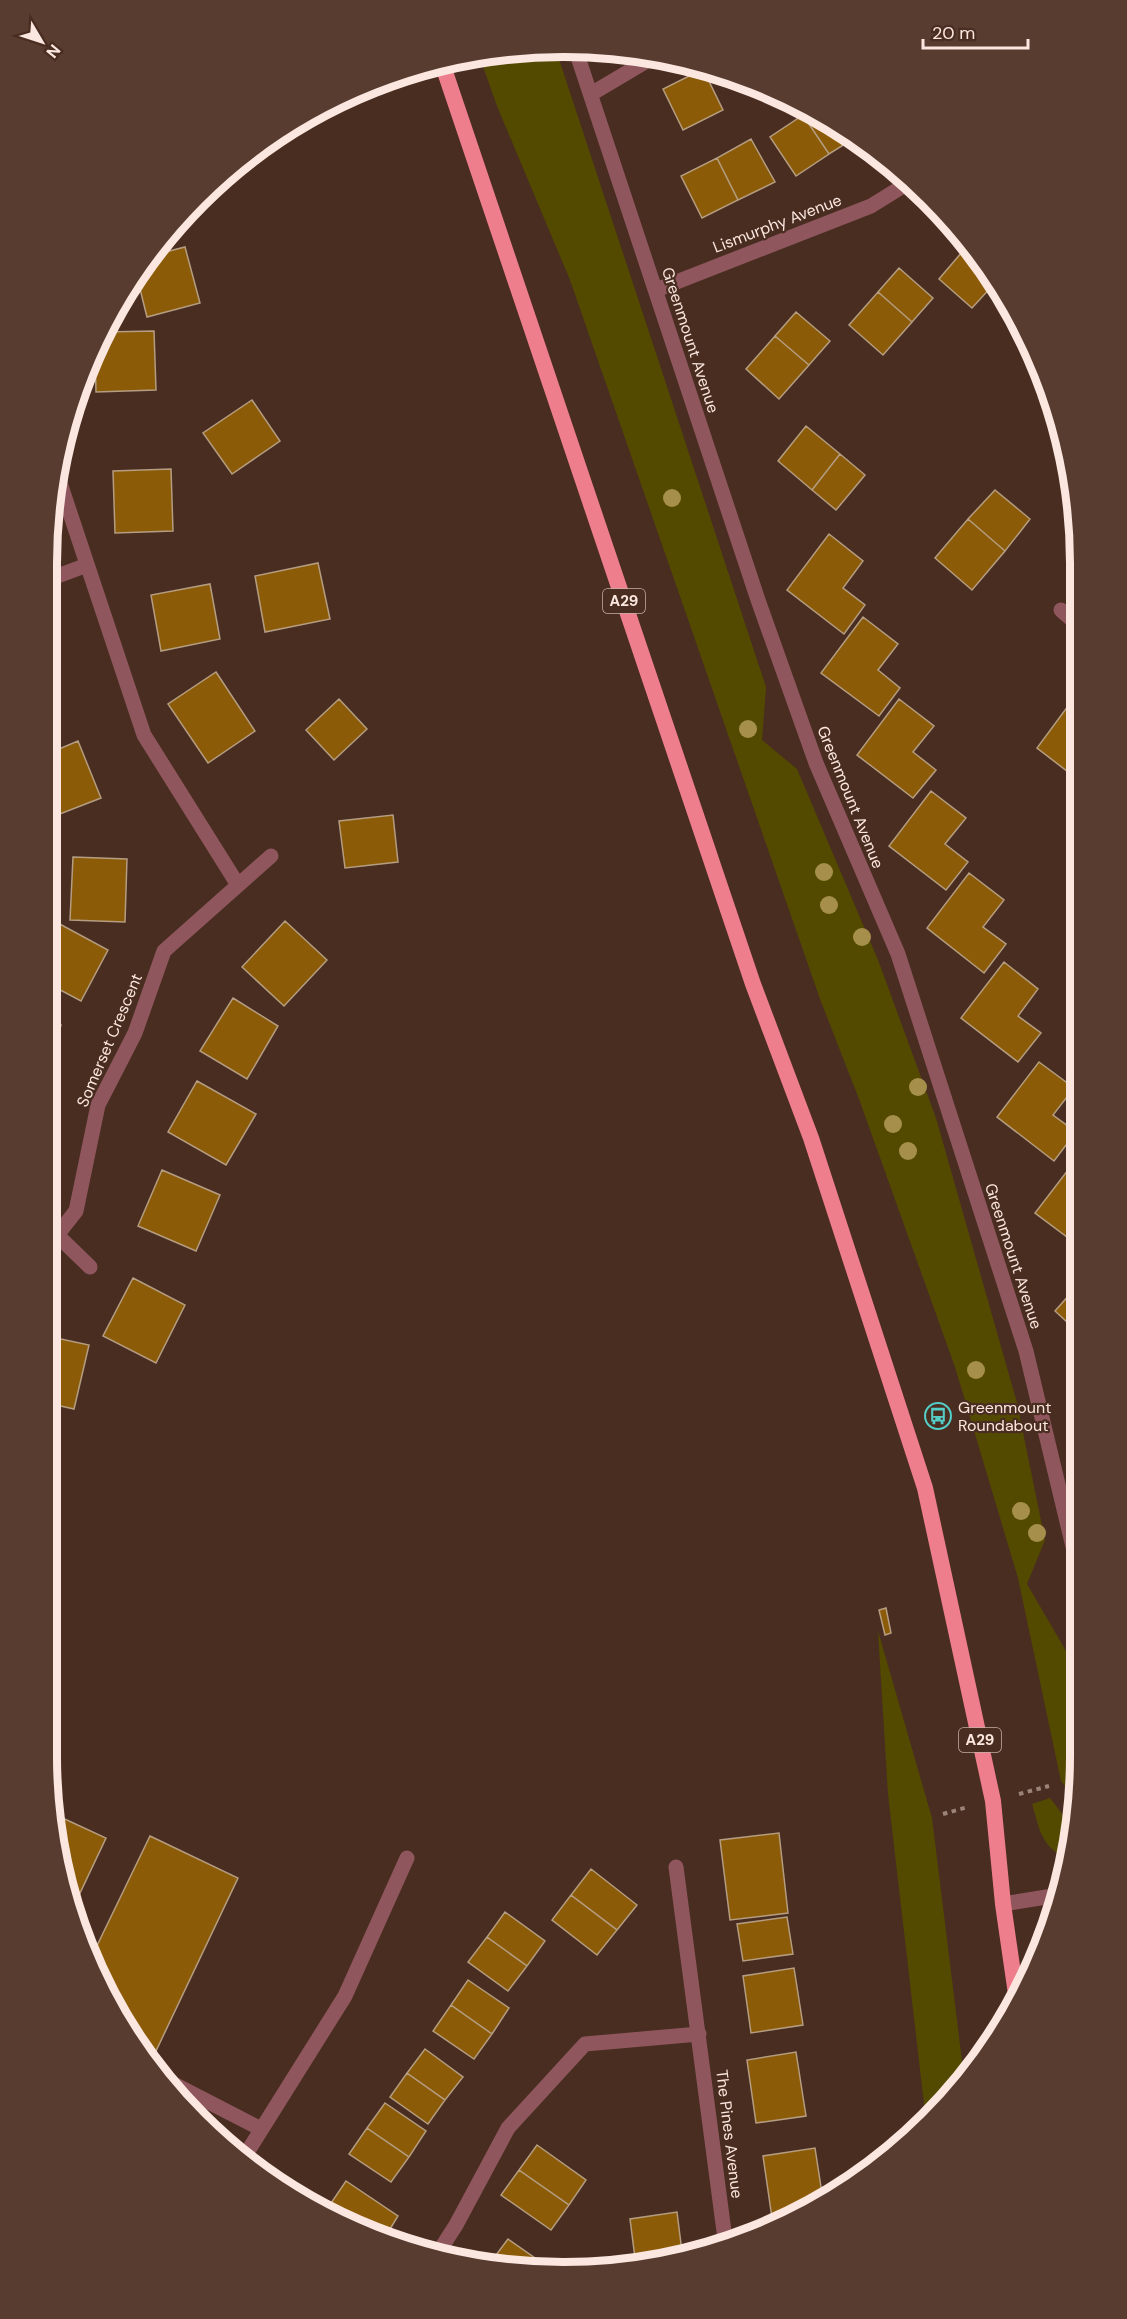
<svg xmlns="http://www.w3.org/2000/svg" width="1127" height="2319" font-family="'DM Sans',sans-serif">
  <style>
    .green { fill: #534a00 }
    .building { fill: #8c5b08; stroke: #b49d80; stroke-width: 1.5 }
    .lines { fill: none; stroke-linecap: round; stroke-linejoin: round }
    .path { stroke: #9b8378; stroke-width: 4; stroke-dasharray: 4.5 4.5; stroke-linecap: butt }
    .service { stroke: #8f575d; stroke-width: 15 }
    .minor { stroke: #8f575d; stroke-width: 15 }
    .trunk { stroke: #ef7e8d; stroke-width: 16 }
    .tree { fill: #a58f4b }
    .labels { text-anchor: middle; stroke-width: 4.5; stroke-linejoin: round; paint-order: stroke }
    .shield { fill: #4a2d21; stroke: #c6afa6; stroke-width: 1.5 }
    .shield-label { font-size: 15px; font-weight: bold; fill: #fbe7df }
    .street-label { font-size: 16px; fill: #fbe7df; stroke: #4a2d21 }
    .poi-label { font-size: 16px; fill: #fbe7df; stroke: #4a2d21; text-anchor: start }
    .rim { fill: none; stroke: #fbe7df; stroke-width: 8 }
  </style>
  <rect width="100%" height="100%" fill="#4a2d21"/>
  <!-- green -->
  <path class="green" d="M 555,47 L 766,687 L 762,740 L 797,769 L 878,960 L 936,1118 L 1017,1403 L 1045,1540 L 1027,1584 L 1080,1675 L 1080,1756 L 1076,1801 L 1061,1781 L 1018,1578 L 955,1367 L 859,1099 L 820,999 L 570,280 L 497,106 L 479,55 Z
    M 878,1631 L 932,1818 L 964,2077 L 952,2097 L 926,2121 L 888,1794 Z
    M 1050,1798 L 1073,1828 L 1070,1859 C 1041,1849 1040,1830 1032,1804 Z"/>
  <!-- building -->
  <path class="building" d="M 703,69 L 723,110 L 683,130 L 663,89 Z
    M 807,112 L 853,139 L 829,154 L 803,115 Z
    M 803,115 L 829,154 L 796,176 L 770,137 Z
    M 751,139 L 775,182 L 738,200 L 717,158 Z
    M 717,158 L 738,200 L 702,218 L 681,176 Z
    M 968,245 L 976,253 L 994,284 L 972,308 L 939,279 Z
    M 185,247 L 200,303 L 147,317 L 136,273 L 150,256 Z
    M 899,268 L 933,298 L 912,322 L 878,292 Z
    M 878,292 L 912,322 L 883,355 L 849,325 Z
    M 796,312 L 830,341 L 809,365 L 775,336 Z
    M 154,331 L 156,390 L 96,392 L 95,348 L 104,332 Z
    M 775,336 L 809,365 L 779,399 L 746,369 Z
    M 252,400 L 280,441 L 232,474 L 203,433 Z
    M 806,426 L 840,454 L 812,490 L 778,461 Z
    M 840,454 L 865,475 L 836,510 L 812,490 Z
    M 171,469 L 173,531 L 115,533 L 113,471 Z
    M 995,490 L 1030,519 L 1005,551 L 968,519 Z
    M 968,519 L 1005,551 L 972,590 L 935,558 Z
    M 829,534 L 863,561 L 843,588 L 865,605 L 844,634 L 787,590 Z
    M 318,563 L 330,619 L 265,632 L 255,576 Z
    M 210,584 L 220,639 L 161,651 L 151,595 Z
    M 863,617 L 898,644 L 878,670 L 900,688 L 879,716 L 821,673 Z
    M 216,672 L 255,731 L 208,763 L 168,704 Z
    M 339,699 L 367,729 L 334,760 L 306,730 Z
    M 899,699 L 934,726 L 913,752 L 936,770 L 913,798 L 857,755 Z
    M 1068,706 L 1077,713 L 1077,769 L 1072,775 L 1037,748 Z
    M 78,741 L 101,798 L 52,817 L 47,803 L 47,754 Z
    M 931,791 L 966,818 L 945,844 L 968,862 L 946,890 L 889,846 Z
    M 393,815 L 398,862 L 345,868 L 339,821 Z
    M 73,857 L 127,859 L 125,922 L 70,920 Z
    M 969,873 L 1004,900 L 983,927 L 1006,944 L 984,973 L 927,928 Z
    M 285,921 L 327,960 L 284,1006 L 242,967 Z
    M 56,922 L 108,950 L 81,1001 L 47,983 L 47,940 Z
    M 1004,962 L 1038,989 L 1018,1016 L 1041,1033 L 1018,1062 L 961,1018 Z
    M 233,998 L 278,1026 L 247,1079 L 200,1051 Z
    M 47,1020 L 61,1025 L 47,1070 Z
    M 1039,1062 L 1074,1088 L 1053,1115 L 1076,1132 L 1054,1161 L 997,1117 Z
    M 197,1081 L 256,1114 L 226,1165 L 168,1132 Z
    M 1078,1157 L 1078,1158 L 1079,1246 L 1035,1213 Z
    M 162,1170 L 220,1195 L 196,1251 L 138,1226 Z
    M 133,1278 L 185,1305 L 156,1363 L 103,1336 Z
    M 1079,1284 L 1079,1333 L 1055,1311 Z
    M 47,1336 L 89,1345 L 74,1409 L 47,1403 Z
    M 886,1608 L 891,1633 L 885,1635 L 879,1610 Z
    M 56,1815 L 106,1838 L 72,1910 Z
    M 779,1833 L 788,1913 L 730,1920 L 720,1840 Z
    M 150,1836 L 238,1878 L 156,2051 L 138,2042 L 92,1956 Z
    M 591,1869 L 637,1905 L 617,1930 L 571,1895 Z
    M 571,1895 L 617,1930 L 597,1955 L 552,1920 Z
    M 505,1912 L 545,1941 L 527,1966 L 487,1937 Z
    M 787,1917 L 793,1954 L 743,1961 L 737,1924 Z
    M 487,1937 L 527,1966 L 508,1991 L 468,1962 Z
    M 794,1968 L 803,2025 L 751,2033 L 743,1976 Z
    M 468,1980 L 509,2008 L 492,2034 L 451,2005 Z
    M 451,2005 L 492,2034 L 474,2059 L 433,2031 Z
    M 425,2049 L 463,2077 L 445,2100 L 407,2073 Z
    M 796,2052 L 806,2116 L 756,2123 L 747,2060 Z
    M 407,2073 L 445,2100 L 428,2124 L 390,2097 Z
    M 385,2103 L 426,2131 L 409,2157 L 367,2128 Z
    M 367,2128 L 409,2157 L 391,2182 L 349,2154 Z
    M 537,2145 L 586,2180 L 569,2205 L 519,2170 Z
    M 815,2148 L 823,2200 L 800,2214 L 772,2218 L 763,2156 Z
    M 519,2170 L 569,2205 L 551,2230 L 501,2195 Z
    M 346,2181 L 398,2216 L 387,2234 L 350,2220 L 329,2206 Z
    M 677,2212 L 682,2252 L 636,2266 L 630,2219 Z
    M 508,2239 L 545,2265 L 490,2263 Z"/>
  <g class="lines">
    <!-- path -->
    <path class="path" d="M 1019,1794 L 1049,1786
      M 943,1814 L 968,1807"/>
    <!-- service -->
    <path class="service" d="M 160,2077 L 261,2129
      M 243,2159 L 345,1996 L 407,1858"/>
    <!-- minor -->
    <path class="minor" d="M 575,48 L 758,600 L 816,763 L 898,954 L 1026,1351 L 1075,1555 L 1080,1563
      M 591,94 L 655,56
      M 656,290 L 871,206 L 908,183
      M 56,471 L 144,735 L 238,885
      M 47,580 L 87,565
      M 1061,610 L 1076,623
      M 57,1235 L 90,1267
      M 47,1241 L 57,1235 L 76,1211 L 98,1105 L 135,1033 L 164,951 L 271,856
      M 676,1867 L 725,2239
      M 1003,1904 L 1059,1895
      M 438,2253 L 456,2225 L 508,2128 L 585,2044 L 699,2034"/>
    <!-- trunk -->
    <path class="trunk" d="M 442,63 L 753,984 L 811,1138 L 925,1488 L 993,1801 L 1003,1904 L 1016,1994"/>
  </g>
  <!-- trees -->
  <g class="tree">
    <circle cx="672" cy="498" r="9"/>
    <circle cx="748" cy="729" r="9"/>
    <circle cx="824" cy="872" r="9"/>
    <circle cx="829" cy="905" r="9"/>
    <circle cx="862" cy="937" r="9"/>
    <circle cx="918" cy="1087" r="9"/>
    <circle cx="893" cy="1124" r="9"/>
    <circle cx="908" cy="1151" r="9"/>
    <circle cx="976" cy="1370" r="9"/>
    <circle cx="1021" cy="1511" r="9"/>
    <circle cx="1037" cy="1533" r="9"/>
  </g>
  <!-- icons -->
  <defs>
    <symbol id="bus-ring" viewBox="-11 -11 22 22"><circle r="9.5" fill="#4a2d21" stroke="#54cdc7" stroke-width="1.5"/><path d="M-5-6H5V4H4V6H2V4H-2V6H-4V4H-5ZM-3.5-4V0h7V-4ZM-3.5 1.2v1.5H-2V1.2ZM2 1.2v1.5H3.5V1.2Z" fill="#54cdc7"/></symbol>
  </defs>
  <g fill-rule="evenodd">
    <use href="#bus-ring" x="923" y="1401" width="30" height="30"/>
  </g>
  <g class="labels">
    <!-- shield labels -->
    <g class="shield">
      <rect x="603" y="589" width="42" height="24" rx="4.5"/>
      <rect x="959" y="1728" width="42" height="24" rx="4.5"/>
    </g>
    <g class="shield-label">
      <text x="624" y="606">A29</text>
      <text x="980" y="1745">A29</text>
    </g>
    <!-- street labels -->
    <g class="street-label">
      <text transform="translate(777 223) rotate(-21)" y="6">Lismurphy Avenue</text>
      <text transform="translate(691 340) rotate(72)" y="6">Greenmount Avenue</text>
      <text transform="translate(851 797) rotate(68)" y="6">Greenmount Avenue</text>
      <text transform="translate(109 1040) rotate(-67)" y="6">Somerset Crescent</text>
      <text transform="translate(1014 1256) rotate(72)" y="6">Greenmount Avenue</text>
      <text transform="translate(730 2134) rotate(83)" y="6">The Pines Avenue</text>
    </g>
    <!-- poi labels -->
    <g class="poi-label">
      <text x="958" y="1413">Greenmount<tspan x="958" dy="18">Roundabout</tspan></text>
    </g>
  </g>
  <!-- crop -->
  <path d="M0 0H1127V2319H0ZM563 57H564A506 506 0 0 1 1070 563V1756A506 506 0 0 1 564 2262H563A506 506 0 0 1 57 1756V563A506 506 0 0 1 563 57Z" fill="#583c30" fill-rule="evenodd"/>
  <path class="rim" d="M563 57H564A506 506 0 0 1 1070 563V1756A506 506 0 0 1 564 2262H563A506 506 0 0 1 57 1756V563A506 506 0 0 1 563 57Z"/>
  <!-- north arrow -->
  <g transform="translate(42 42) rotate(129)" stroke="#4a2d21" stroke-width="4.5" paint-order="stroke">
  <path d="M0-4.5L10 22L0 15L-10 22Z" fill="#fbe7df"/>
  <text y="-9" font-size="16" font-weight="bold" text-anchor="middle" fill="#fbe7df">N</text>
  </g>
  <!-- scale -->
  <path d="M923 39v9h105v-9" fill="none" stroke="#fbe7df" stroke-width="3"/>
  <text x="932" y="39" font-size="18" fill="#fbe7df" stroke="#4a2d21" stroke-width="4.5" paint-order="stroke">20 m</text>
</svg>
